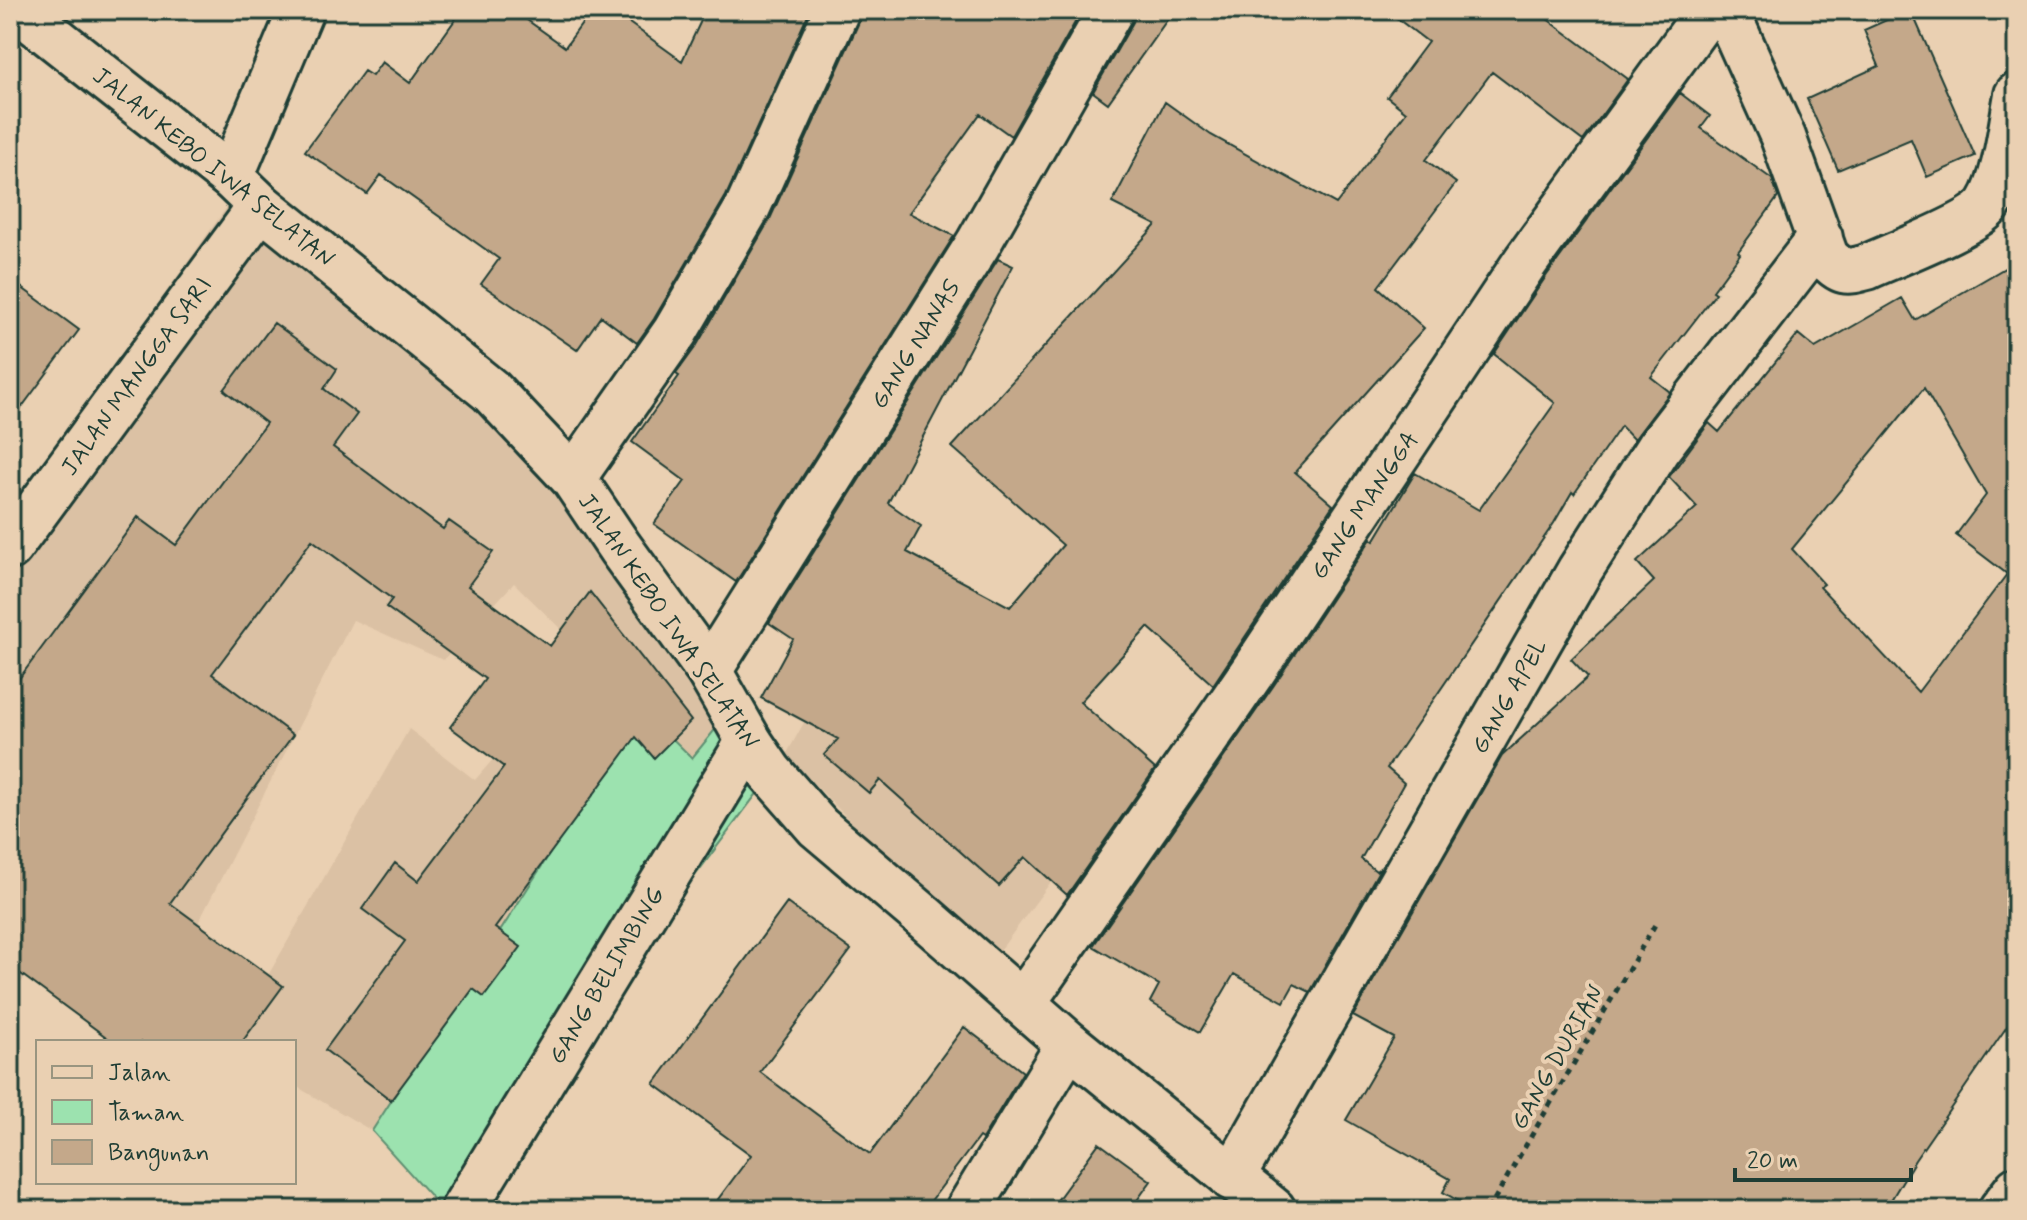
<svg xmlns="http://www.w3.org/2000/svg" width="2027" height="1220" font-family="Mynerve,sans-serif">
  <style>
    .built { fill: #dbc1a4 }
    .green { fill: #9ce2af; stroke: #5e9072; stroke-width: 2 }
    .building { fill: #c4a88a; stroke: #1f3d34; stroke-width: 2; fill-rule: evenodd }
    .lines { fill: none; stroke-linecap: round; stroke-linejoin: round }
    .street-casing { stroke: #1f3d34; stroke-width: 50 }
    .secondary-casing { stroke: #1f3d34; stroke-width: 50 }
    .path { stroke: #1f3d34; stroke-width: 5; stroke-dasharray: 6 6; stroke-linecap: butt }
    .street { stroke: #ead0b2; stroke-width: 44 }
    .secondary { stroke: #ead0b2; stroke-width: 44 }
    .labels { text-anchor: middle; stroke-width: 8; stroke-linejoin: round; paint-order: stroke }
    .street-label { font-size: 24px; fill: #1f3d34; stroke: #ead0b2 }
  </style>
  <rect width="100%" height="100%" fill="#ead0b2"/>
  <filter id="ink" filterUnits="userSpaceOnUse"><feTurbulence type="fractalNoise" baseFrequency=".0125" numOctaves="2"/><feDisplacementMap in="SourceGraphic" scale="16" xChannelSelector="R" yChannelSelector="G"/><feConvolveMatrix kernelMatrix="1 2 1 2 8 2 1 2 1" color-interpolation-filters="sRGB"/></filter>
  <g filter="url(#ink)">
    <!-- built -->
    <path class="built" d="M 239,190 L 379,288 L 739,700 L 693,759 L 514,583 L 443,660 L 353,620 L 191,937 L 96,885 L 10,997 L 10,528 L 97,396 L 100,385 Z
      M 837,663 L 1113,798 L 990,964 L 786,755 Z
      M 409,729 L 475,780 L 514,735 L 583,802 L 372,1131 L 294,1085 L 294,1042 L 230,1042 Z"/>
    <!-- green -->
    <path class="green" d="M 594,661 L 692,758 L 739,700 L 786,755 L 443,1210 L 372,1131 L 583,802 Z"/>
    <!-- building -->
    <path class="building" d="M 462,10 L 513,10 L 565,47 L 592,10 L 611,10 L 682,61 L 706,10 L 810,10 L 726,196 L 654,319 L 637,343 L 601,316 L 577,350 L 481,284 L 499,259 L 381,175 L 367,194 L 305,151 L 364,71 L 372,76 L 382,62 L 410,83 Z
      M 862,10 L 1082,10 L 1011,136 L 980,114 L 909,213 L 954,236 L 736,582 L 654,524 L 685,481 L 632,442 L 679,376 L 676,374 L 697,345 L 770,219 L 860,20 Z
      M 1136,10 L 1174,10 L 1108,103 L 1093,92 L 1133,22 Z
      M 1386,10 L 1535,10 L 1628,79 L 1583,141 L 1492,72 L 1426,160 L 1456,183 L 1378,287 L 1424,328 L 1295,472 L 1333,505 L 1213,685 L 1148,627 L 1080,702 L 1155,769 L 1067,895 L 1025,857 L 999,886 L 880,780 L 869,793 L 824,755 L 838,739 L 761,698 L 793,639 L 769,623 L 998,259 L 1013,266 L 888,503 L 921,526 L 907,552 L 1010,607 L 1063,545 L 952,447 L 1156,225 L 1112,203 L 1165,102 L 1211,135 L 1336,204 L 1406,112 L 1387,97 L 1428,42 Z
      M 1909,10 L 1911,10 L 1975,156 L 1927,177 L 1911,139 L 1838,170 L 1807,99 L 1879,66 L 1864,30 Z
      M 1680,93 L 1710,116 L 1701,128 L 1772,179 L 1778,197 L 1738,252 L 1740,254 L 1713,291 L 1716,293 L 1651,377 L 1670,392 L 1634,440 L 1621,426 L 1574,494 L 1572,492 L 1554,523 L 1387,768 L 1404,783 L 1361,859 L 1376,871 L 1381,867 L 1310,992 L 1294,984 L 1284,1002 L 1234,974 L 1200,1032 L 1150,1002 L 1159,985 L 1093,946 L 1274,685 L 1371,539 L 1374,541 L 1415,473 L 1479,510 L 1555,403 L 1494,354 L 1547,275 Z
      M 2017,261 L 2017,1012 L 1915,1160 L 1885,1210 L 1474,1210 L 1443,1192 L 1450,1179 L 1346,1120 L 1394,1038 L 1353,1016 L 1502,756 L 1588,677 L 1571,659 L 1654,581 L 1637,562 L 1697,507 L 1669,477 L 1709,423 L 1719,432 L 1798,334 L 1815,348 L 1902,298 L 1915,320 ZM 1924,388 L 1986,495 L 1956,535 L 2007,574 L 1918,692 L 1820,587 L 1824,584 L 1792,549 Z
      M 10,279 L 79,330 L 10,423 Z
      M 274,323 L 337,369 L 324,389 L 357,414 L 333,447 L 443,529 L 449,521 L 493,552 L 468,586 L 550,646 L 590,592 L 691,721 L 654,758 L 636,737 L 495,928 L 521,947 L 484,997 L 473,989 L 391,1100 L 325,1050 L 405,941 L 362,909 L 395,863 L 418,881 L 504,767 L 450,727 L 485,679 L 386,607 L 392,599 L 312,540 L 212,674 L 293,735 L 170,903 L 283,986 L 242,1042 L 113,1042 L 10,966 L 10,691 L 138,517 L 176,545 L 266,423 L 224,390 Z
      M 787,903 L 851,950 L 760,1072 L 870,1154 L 964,1027 L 1023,1072 L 982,1139 L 979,1137 L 924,1210 L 710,1210 L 751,1155 L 654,1084 Z
      M 1099,1143 L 1151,1181 L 1130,1210 L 1050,1210 Z"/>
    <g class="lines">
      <defs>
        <path id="street" d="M 1726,10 L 1783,137 L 1826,257 C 1842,273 1845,273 1867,267 C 1893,255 1976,224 1989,204 C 2006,177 2011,126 2017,95
          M 231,177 L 301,10
          M 573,478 L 675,332 L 748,207 L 837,10
          M 10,547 L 261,206
          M 709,671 L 978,244 L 1111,10
          M 1023,1003 L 1253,671 L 1526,261 L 1709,10
          M 1232,1178 L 1580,570 L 1658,448 L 1820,238
          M 463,1210 L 749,741
          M 968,1210 L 1069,1044
          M 2001,1210 L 2017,1189"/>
        <path id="secondary" d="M 19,10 L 231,177 L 261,206 L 491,391 L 573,478 L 620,548 L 709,671 L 749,741 L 770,772 L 818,827 L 916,910 L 1069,1044 L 1273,1210"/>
      </defs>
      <!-- street casing -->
      <use href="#street" class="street-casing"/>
      <!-- secondary casing -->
      <use href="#secondary" class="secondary-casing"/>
      <!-- path -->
      <path class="path" d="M 1488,1210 L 1656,923"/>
      <!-- street -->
      <use href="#street" class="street"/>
      <!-- secondary -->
      <use href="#secondary" class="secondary"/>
    </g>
  </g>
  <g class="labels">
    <!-- street labels -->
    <g class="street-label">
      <text transform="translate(214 167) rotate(39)" y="8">JALAN KEBO IWA SELATAN</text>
      <text transform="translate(915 344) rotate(-58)" y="8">GANG NANAS</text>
      <text transform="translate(136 376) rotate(-54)" y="8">JALAN MANGGA SARI</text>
      <text transform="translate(1364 505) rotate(-56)" y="8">GANG MANGGA</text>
      <text transform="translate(669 621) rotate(56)" y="8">JALAN KEBO IWA SELATAN</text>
      <text transform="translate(1509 696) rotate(-60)" y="8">GANG APEL</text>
      <text transform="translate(606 975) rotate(-59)" y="8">GANG BELIMBING</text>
      <text transform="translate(1557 1057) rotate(-60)" y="8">GANG DURIAN</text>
    </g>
  </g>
  <!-- margin -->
  <rect width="2027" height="1220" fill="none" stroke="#ead0b2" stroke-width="40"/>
  <rect x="20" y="20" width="1987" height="1180" fill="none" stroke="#1f3d34" stroke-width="3" filter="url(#ink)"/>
  <!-- legend -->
  <rect x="36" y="1040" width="260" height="144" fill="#ead0b2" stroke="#999580" stroke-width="2"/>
  <rect x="52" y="1066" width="40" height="12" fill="#ead0b2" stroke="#999580" stroke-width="2"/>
  <text x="108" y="1080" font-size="24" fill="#1f3d34">Jalan</text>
  <rect x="52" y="1100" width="40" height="24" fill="#9ce2af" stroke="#999580" stroke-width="2"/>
  <text x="108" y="1120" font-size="24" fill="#1f3d34">Taman</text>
  <rect x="52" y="1140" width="40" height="24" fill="#c4a88a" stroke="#999580" stroke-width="2"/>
  <text x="108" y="1160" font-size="24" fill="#1f3d34">Bangunan</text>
  <!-- scale -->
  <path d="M1735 1168v12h176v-12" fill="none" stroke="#1f3d34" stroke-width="4"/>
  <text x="1747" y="1168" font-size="24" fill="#1f3d34" stroke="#ead0b2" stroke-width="6" paint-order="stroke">20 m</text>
</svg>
